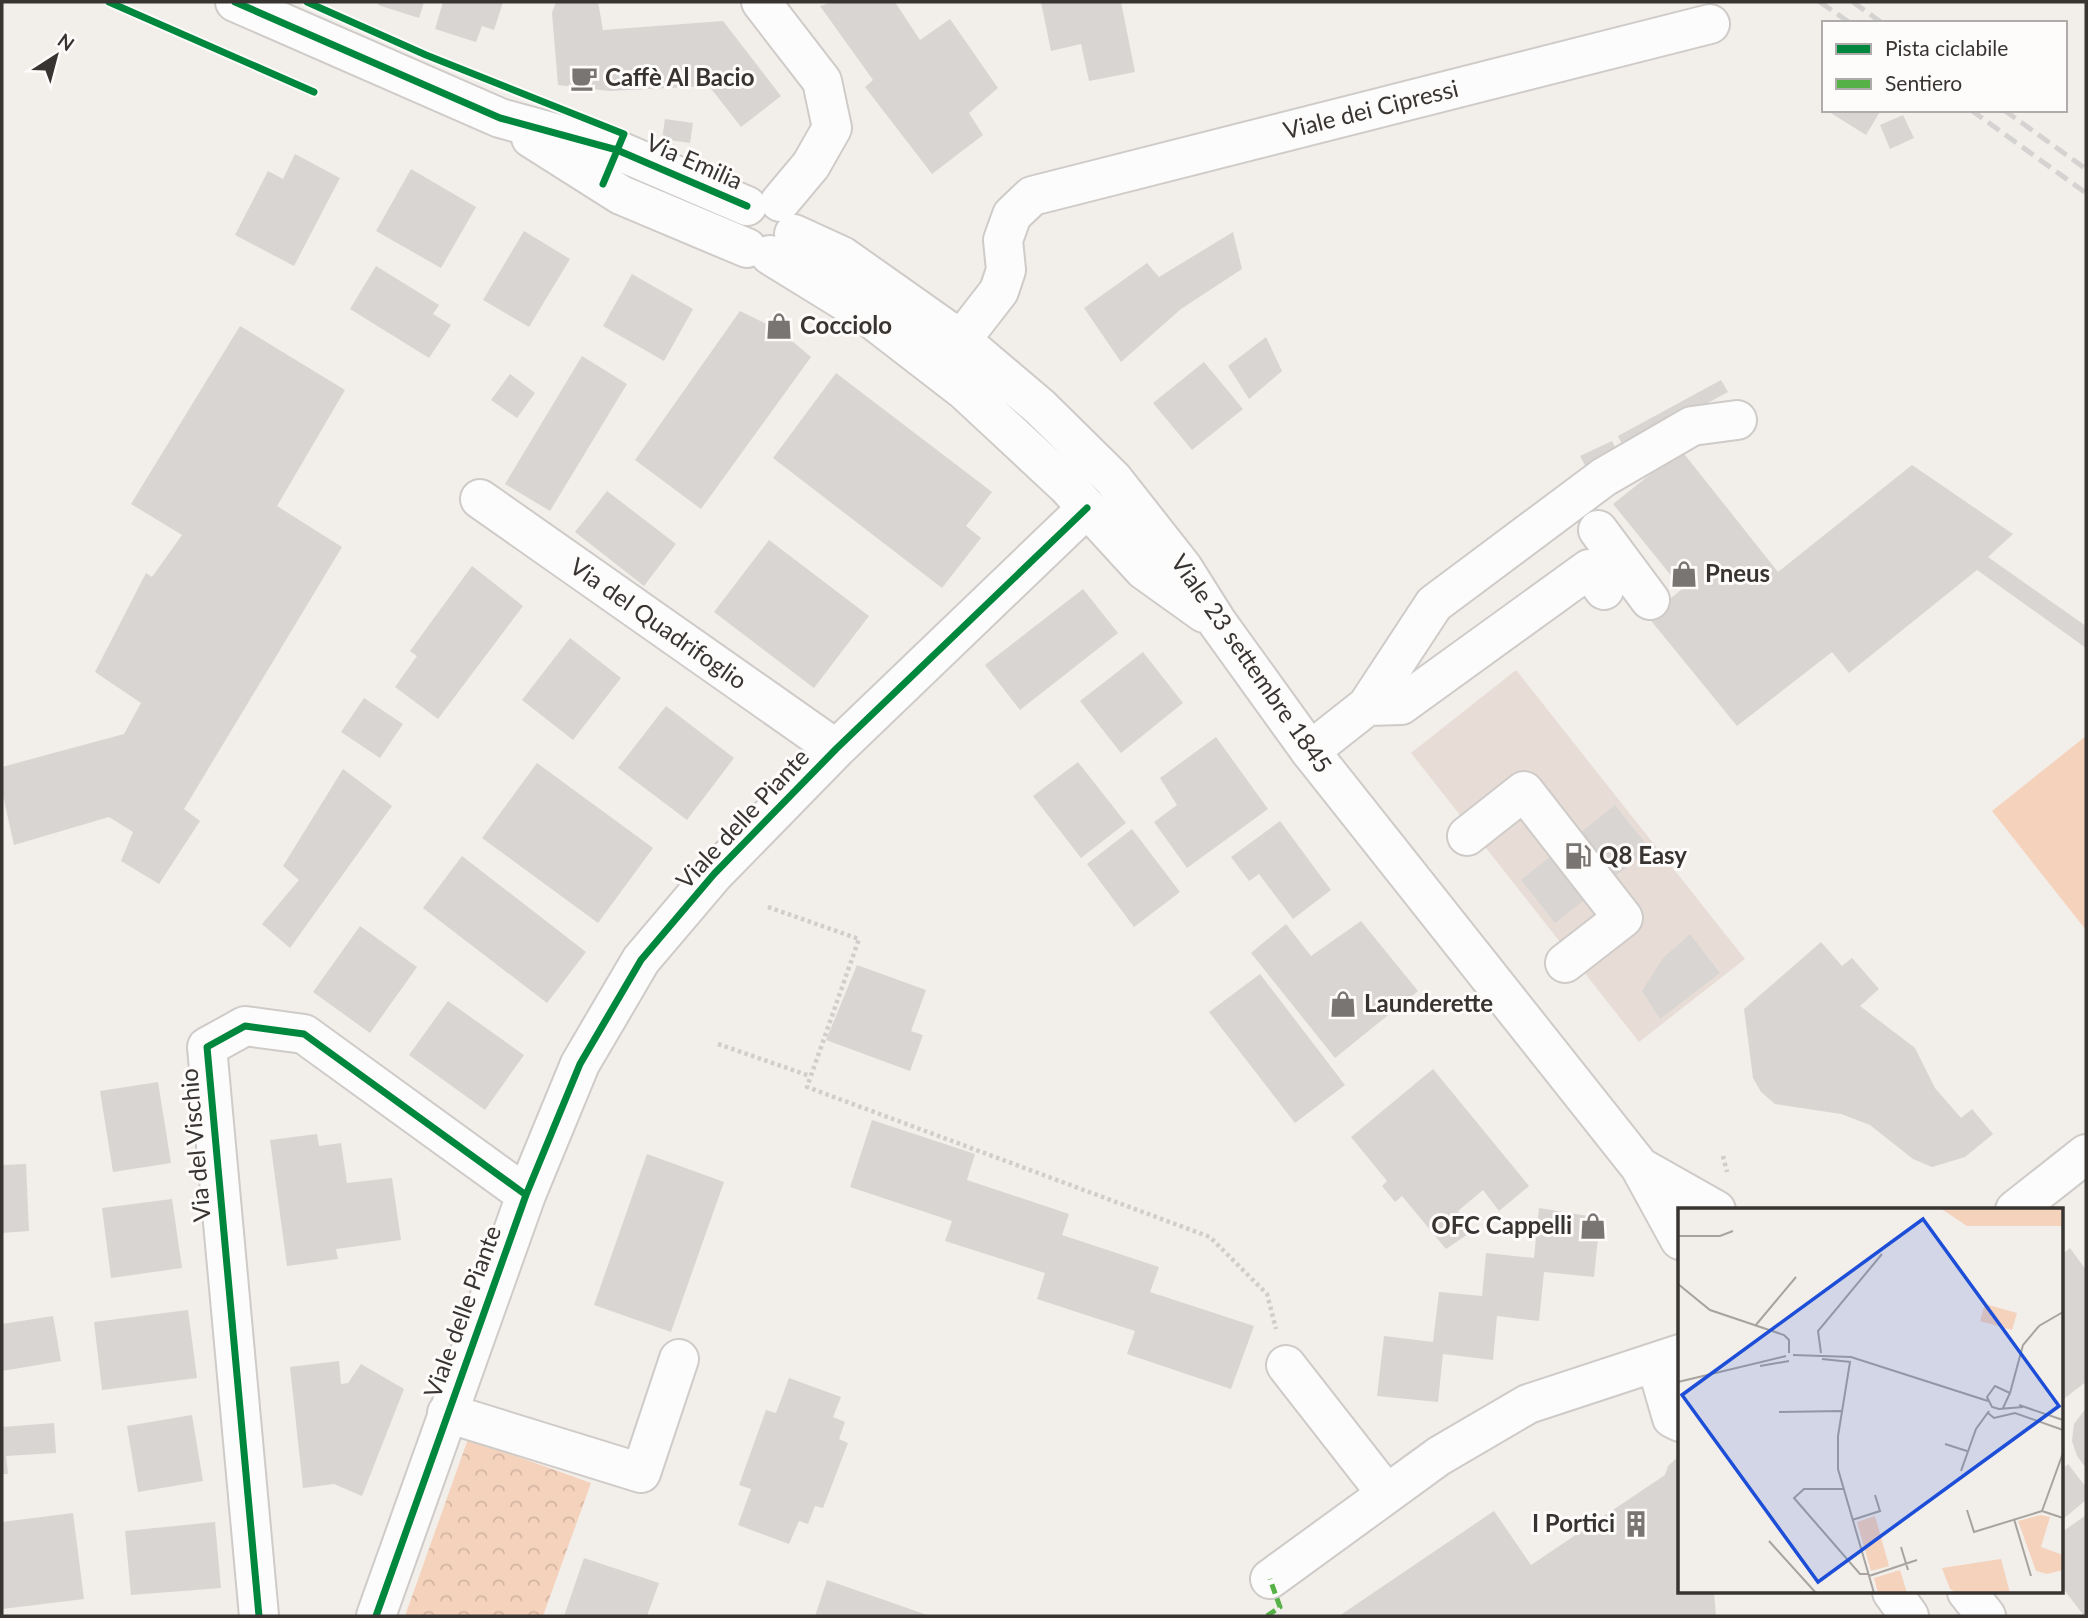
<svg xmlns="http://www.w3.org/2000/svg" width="2088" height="1618" font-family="Lato,sans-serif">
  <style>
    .built { fill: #e8ddd6 }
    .green { fill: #f5d2bc }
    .park { fill: url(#park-crowns) }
    .building { fill: #d8d5d3 }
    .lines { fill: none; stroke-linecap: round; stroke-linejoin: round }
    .minor-casing { stroke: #cecbc8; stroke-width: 42 }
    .major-casing { stroke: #cecbc8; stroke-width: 42 }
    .path { stroke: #cfcecc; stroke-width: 4.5; stroke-dasharray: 3.5 3.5; stroke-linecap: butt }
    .minor { stroke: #fdfcfc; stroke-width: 38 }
    .major { stroke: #fdfcfc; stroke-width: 38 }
    .rail { stroke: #d4d3d2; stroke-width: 5; stroke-dasharray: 14 7; stroke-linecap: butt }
    .quiet { stroke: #56b246; stroke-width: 5; stroke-dasharray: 10 5; stroke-linecap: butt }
    .cycleway-casing { stroke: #fefcfb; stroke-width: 11 }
    .cycleway { stroke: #00873e; stroke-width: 7 }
    .labels { text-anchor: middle; stroke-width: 6; stroke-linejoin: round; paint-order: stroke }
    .poi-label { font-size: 24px; font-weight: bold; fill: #373432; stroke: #fefcfb; text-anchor: start }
    .street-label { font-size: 24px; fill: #373432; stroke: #fefcfb }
    .inset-road { fill: none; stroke: #a7a4a0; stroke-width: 2 }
    .view { fill: #1d4ed8; fill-opacity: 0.15; stroke: #1d4ed8; stroke-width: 3.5 }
    .inset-edge { fill: none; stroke: #373432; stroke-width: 3.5 }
  </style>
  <defs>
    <pattern id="park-crowns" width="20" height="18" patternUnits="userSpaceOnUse" patternTransform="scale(1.75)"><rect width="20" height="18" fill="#f5d2bc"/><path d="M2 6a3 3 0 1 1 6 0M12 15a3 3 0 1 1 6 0" fill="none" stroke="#d3b5a2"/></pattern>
  </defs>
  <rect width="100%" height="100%" fill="#f2eeea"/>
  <!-- built -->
  <path class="built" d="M 1516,670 L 1745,959 L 1639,1042 L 1411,753 Z"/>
  <!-- green -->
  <path class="green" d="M 2086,736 L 2086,930 L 1992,811 Z"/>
  <!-- park -->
  <path class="park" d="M 468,1439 L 591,1483 L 543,1616 L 405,1616 Z"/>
  <!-- building -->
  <path class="building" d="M 379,2 L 424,2 L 419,18 L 378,5 Z
    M 443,2 L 503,2 L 494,30 L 482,26 L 476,42 L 435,29 Z
    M 556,2 L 598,2 L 603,30 L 723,21 L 781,96 L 741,127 L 709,86 L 609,91 L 558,85 L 552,13 Z
    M 833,2 L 895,2 L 920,40 L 950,19 L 998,88 L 969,113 L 983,135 L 932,174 L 865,87 L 873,80 L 820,6 Z
    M 1041,2 L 1121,2 L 1135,72 L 1089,81 L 1081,44 L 1051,51 Z
    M 1826,110 L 1881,110 L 1866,135 Z
    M 1903,115 L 1914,138 L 1890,149 L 1880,125 Z
    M 665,119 L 693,123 L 690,143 L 662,139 Z
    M 295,154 L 340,178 L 294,266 L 235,235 L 268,171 L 283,179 Z
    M 411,169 L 476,207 L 441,268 L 376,231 Z
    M 524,231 L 570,259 L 529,327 L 483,300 Z
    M 1233,232 L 1242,269 L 1181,309 L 1121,362 L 1084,308 L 1147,263 L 1159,277 Z
    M 376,266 L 439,305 L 433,314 L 451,325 L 429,358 L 350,309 Z
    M 632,274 L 693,309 L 664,361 L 603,326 Z
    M 740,311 L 779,330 L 811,357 L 701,509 L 635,460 Z
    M 240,326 L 345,390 L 277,506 L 342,547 L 184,809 L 200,821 L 159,884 L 121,861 L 133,832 L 109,817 L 14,845 L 2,791 L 2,767 L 124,734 L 141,703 L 95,672 L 146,573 L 152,577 L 182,535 L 131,504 Z
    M 1266,337 L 1282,371 L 1249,399 L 1228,366 Z
    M 582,356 L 627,384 L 550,511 L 505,484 Z
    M 1204,362 L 1243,409 L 1192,450 L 1153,403 Z
    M 836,373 L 992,492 L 966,526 L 981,538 L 942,588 L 773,458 Z
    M 510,374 L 535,393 L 517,418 L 491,400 Z
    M 1721,380 L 1728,392 L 1624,448 L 1618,436 Z
    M 1612,441 L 1618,453 L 1587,469 L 1580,456 Z
    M 1681,450 L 1778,572 L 1912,465 L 2013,534 L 1988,557 L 2086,626 L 2086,648 L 1977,570 L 1849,673 L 1832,652 L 1737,726 L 1648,617 L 1682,589 L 1613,504 Z
    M 607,491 L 676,544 L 644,586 L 575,532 Z
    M 769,540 L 869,616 L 814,688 L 714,612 Z
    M 472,566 L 523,606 L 438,719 L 395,687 L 417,656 L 410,651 Z
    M 1083,589 L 1118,633 L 1020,710 L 985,665 Z
    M 570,638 L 621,678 L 573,740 L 522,700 Z
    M 1143,652 L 1183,703 L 1121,753 L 1080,701 Z
    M 364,698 L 403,724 L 380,758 L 341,732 Z
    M 666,706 L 734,758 L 687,820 L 618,768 Z
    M 1216,737 L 1268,809 L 1187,868 L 1154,822 L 1177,805 L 1160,778 Z
    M 1078,762 L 1126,823 L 1081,858 L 1033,796 Z
    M 537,763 L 653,848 L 598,923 L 482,838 Z
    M 343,769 L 392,806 L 290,948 L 262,924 L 299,880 L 283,866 Z
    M 1615,805 L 1650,849 L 1555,923 L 1521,880 Z
    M 1280,821 L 1331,890 L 1293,919 L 1259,874 L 1249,881 L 1231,857 Z
    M 1132,829 L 1180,892 L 1134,927 L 1087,864 Z
    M 462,856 L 586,952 L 547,1003 L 423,908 Z
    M 1361,921 L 1418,991 L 1335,1058 L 1251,953 L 1286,924 L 1311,956 Z
    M 360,926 L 417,967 L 370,1033 L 313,992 Z
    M 1690,934 L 1720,973 L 1660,1019 L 1642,991 L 1663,958 Z
    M 1821,942 L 1842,966 L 1852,958 L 1879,989 L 1860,1006 L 1915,1048 L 1935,1088 L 1961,1118 L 1972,1109 L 1993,1134 L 1965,1157 L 1932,1167 L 1913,1159 L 1870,1125 L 1841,1114 L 1775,1104 L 1761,1092 L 1753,1078 L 1744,1009 Z
    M 857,965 L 926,990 L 911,1031 L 923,1035 L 910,1071 L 826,1040 Z
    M 1260,974 L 1345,1085 L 1295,1123 L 1209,1012 Z
    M 448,1001 L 524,1055 L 485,1110 L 409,1055 Z
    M 1433,1069 L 1529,1186 L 1499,1211 L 1483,1190 L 1458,1211 L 1474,1230 L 1446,1249 L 1402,1196 L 1395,1202 L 1382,1186 L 1387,1181 L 1351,1137 Z
    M 158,1082 L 171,1163 L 113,1172 L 100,1091 Z
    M 872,1120 L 975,1154 L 967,1180 L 1069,1214 L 1062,1235 L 1159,1267 L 1150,1292 L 1254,1326 L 1231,1389 L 1127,1354 L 1135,1331 L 1037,1299 L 1045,1273 L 945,1241 L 952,1221 L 850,1187 Z
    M 317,1134 L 319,1146 L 341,1143 L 347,1183 L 392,1178 L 401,1240 L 336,1249 L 338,1259 L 287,1266 L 270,1140 Z
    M 647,1154 L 724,1182 L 671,1332 L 594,1305 Z
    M 26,1164 L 29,1231 L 2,1233 L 2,1165 Z
    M 172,1199 L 182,1268 L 111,1278 L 102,1208 Z
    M 1539,1208 L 1600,1218 L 1594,1277 L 1544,1272 L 1539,1321 L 1497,1316 L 1493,1360 L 1443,1354 L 1438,1402 L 1377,1396 L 1384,1336 L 1433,1342 L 1439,1292 L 1482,1296 L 1486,1253 L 1534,1258 Z
    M 2070,1248 L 2086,1270 L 2086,1382 L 2062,1400 L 2062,1254 Z
    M 188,1310 L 197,1378 L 102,1390 L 94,1322 Z
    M 53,1316 L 61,1361 L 2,1371 L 2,1324 Z
    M 339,1361 L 341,1384 L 348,1383 L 361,1364 L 404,1389 L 362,1496 L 334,1484 L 303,1488 L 290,1367 Z
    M 789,1378 L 841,1397 L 833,1417 L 845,1422 L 839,1439 L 848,1443 L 823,1508 L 815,1506 L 808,1524 L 799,1521 L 789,1544 L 738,1525 L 751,1489 L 739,1485 L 766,1410 L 776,1413 Z
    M 2086,1408 L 2086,1468 L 2077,1456 L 2072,1441 L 2074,1424 Z
    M 192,1415 L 203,1481 L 138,1492 L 127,1426 Z
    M 54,1423 L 56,1453 L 6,1456 L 8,1474 L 2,1474 L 2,1427 Z
    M 1680,1455 L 1680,1592 L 1714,1592 L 1716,1616 L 1339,1616 L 1494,1511 L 1531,1565 L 1665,1475 L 1668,1466 Z
    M 2068,1464 L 2086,1487 L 2086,1500 L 2062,1520 L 2062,1469 Z
    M 73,1513 L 84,1599 L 2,1609 L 2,1522 Z
    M 2086,1515 L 2086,1616 L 2084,1616 L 2062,1587 L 2062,1532 Z
    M 215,1522 L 221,1588 L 131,1595 L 125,1531 Z
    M 584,1558 L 659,1583 L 647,1616 L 564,1616 Z
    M 827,1580 L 930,1616 L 815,1616 Z"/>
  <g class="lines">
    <defs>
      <path id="minor" d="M 761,2 L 822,81 L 832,128 L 811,165 L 780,202
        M 961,340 L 999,291 L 1006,270 L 1003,240 L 1012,215 L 1032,196 L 1710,24
        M 480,499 L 836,749
        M 1598,530 L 1650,600
        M 1367,706 L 1401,705 L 1589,569 L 1604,590
        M 1310,751 L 1367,706 L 1434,604 L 1604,477 L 1692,426 L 1737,420
        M 1467,836 L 1524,791 L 1623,918 L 1565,963
        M 2015,1210 L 2086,1154
        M 1656,1363 L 1672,1418 L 1680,1422
        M 1286,1365 L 1386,1493
        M 447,1413 L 641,1473 L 679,1359
        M 1270,1579 L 1439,1456 L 1528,1404 L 1680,1354
        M 1892,1592 L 1909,1616
        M 259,1616 L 207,1047 L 245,1026 L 304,1034 L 526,1195
        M 376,1616 L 526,1195 L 580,1064 L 641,960 L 714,874 L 836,749 L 1087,508"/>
      <path id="major" d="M 235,2 L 500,118 L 617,150 L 747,206
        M 531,138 L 621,195 L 747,248
        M 794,234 L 842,256 L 961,340 L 1040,407 L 1113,479 L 1183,568 L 1217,622 L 1310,751 L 1640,1167 L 1680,1240
        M 770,255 L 864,313 L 965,391 L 1067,486 L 1144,570 L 1204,613
        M 1640,1167 L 1716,1210
        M 1967,1592 L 1986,1616"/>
    </defs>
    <!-- minor casing -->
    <use href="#minor" class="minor-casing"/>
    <!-- major casing -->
    <use href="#major" class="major-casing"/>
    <!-- path -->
    <path class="path" d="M 768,907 L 859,939 L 807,1087 L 1210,1237 L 1267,1294 L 1276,1329
      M 718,1044 L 810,1076
      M 1723,1156 L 1727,1172"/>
    <!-- minor -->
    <use href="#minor" class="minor"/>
    <!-- major -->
    <use href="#major" class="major"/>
    <!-- rail -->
    <path class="rail" d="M 1820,2 L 1850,23
      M 1853,2 L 1882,23
      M 1971,110 L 2086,193
      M 2004,110 L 2086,169"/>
    <!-- quiet -->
    <path class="quiet" d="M 1267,1616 L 1280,1607 L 1270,1579"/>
    <defs>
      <path id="cycleway" d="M 109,2 L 314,92
        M 235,2 L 500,118 L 617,150 L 747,206
        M 307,2 L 426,55 L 624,134 L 603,184
        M 259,1616 L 207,1047 L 245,1026 L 304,1034 L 526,1195
        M 376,1616 L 526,1195 L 580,1064 L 641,960 L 714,874 L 836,749 L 1087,508"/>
    </defs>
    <!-- cycleway casing -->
    <use href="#cycleway" class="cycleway-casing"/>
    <!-- cycleway -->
    <use href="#cycleway" class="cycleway"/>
  </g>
  <!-- icons -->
  <defs>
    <symbol id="cafe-bare" viewBox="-9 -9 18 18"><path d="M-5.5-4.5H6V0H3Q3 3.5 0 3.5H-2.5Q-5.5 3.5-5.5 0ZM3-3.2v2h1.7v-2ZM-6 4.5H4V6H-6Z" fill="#787572" stroke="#fefcfb" stroke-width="2.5" paint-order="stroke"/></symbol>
    <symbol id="shop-bare" viewBox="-9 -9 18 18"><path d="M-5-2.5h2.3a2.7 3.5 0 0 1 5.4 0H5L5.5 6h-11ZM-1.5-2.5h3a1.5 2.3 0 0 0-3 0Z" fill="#787572" stroke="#fefcfb" stroke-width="2.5" paint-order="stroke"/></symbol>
    <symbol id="fuel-bare" viewBox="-9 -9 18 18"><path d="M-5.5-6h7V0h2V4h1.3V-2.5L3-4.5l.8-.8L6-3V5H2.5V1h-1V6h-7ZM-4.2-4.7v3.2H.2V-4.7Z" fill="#787572" stroke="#fefcfb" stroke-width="2.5" paint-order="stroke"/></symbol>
    <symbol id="building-bare" viewBox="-9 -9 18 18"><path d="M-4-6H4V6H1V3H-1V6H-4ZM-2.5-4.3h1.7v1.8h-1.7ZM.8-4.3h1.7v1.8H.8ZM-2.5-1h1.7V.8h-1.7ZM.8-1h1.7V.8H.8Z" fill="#787572" stroke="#fefcfb" stroke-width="2.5" paint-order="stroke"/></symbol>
  </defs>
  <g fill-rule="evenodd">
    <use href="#cafe-bare" x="565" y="59" width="38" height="38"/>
    <use href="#shop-bare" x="760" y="307" width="38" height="38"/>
    <use href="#shop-bare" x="1665" y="555" width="38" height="38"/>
    <use href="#fuel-bare" x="1559" y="837" width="38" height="38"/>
    <use href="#shop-bare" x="1324" y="985" width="38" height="38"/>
    <use href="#shop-bare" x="1574" y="1207" width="38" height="38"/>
    <use href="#building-bare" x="1617" y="1505" width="38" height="38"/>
  </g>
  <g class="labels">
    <!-- poi labels -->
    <g class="poi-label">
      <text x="605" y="86">Caffè Al Bacio</text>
      <text x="800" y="334">Cocciolo</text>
      <text x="1705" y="582">Pneus</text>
      <text x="1599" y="864">Q8 Easy</text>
      <text x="1364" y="1012">Launderette</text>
      <text x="1572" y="1234" text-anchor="end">OFC Cappelli</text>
      <text x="1615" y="1532" text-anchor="end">I Portici</text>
    </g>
    <!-- street labels -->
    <g class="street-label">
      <text transform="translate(1371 110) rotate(-14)" y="8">Viale dei Cipressi</text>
      <text transform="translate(694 162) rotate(24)" y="8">Via Emilia</text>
      <text transform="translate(658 624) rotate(35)" y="8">Via del Quadrifoglio</text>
      <text transform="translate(1251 664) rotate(55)" y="8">Viale 23 settembre 1845</text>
      <text transform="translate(743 819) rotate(-47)" y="8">Viale delle Piante</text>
      <text transform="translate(196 1145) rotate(-95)" y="8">Via del Vischio</text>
      <text transform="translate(463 1312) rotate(-70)" y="8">Viale delle Piante</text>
    </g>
  </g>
  <!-- overview -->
  <g transform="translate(1678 1208)">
    <rect width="385" height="385" fill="#f2eeea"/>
    <path d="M 307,96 L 339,105 L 334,122 L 302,113 Z" fill="#f5d2bc"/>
    <path d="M 262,0 L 385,0 L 385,18 L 289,18 Z" fill="#f5d2bc"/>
    <path d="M 363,307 L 372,309 L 363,339 L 385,347 L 385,362 L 369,366 L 358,363 L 340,313 ZM 197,308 L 211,358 L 193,363 L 179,314 ZM 323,351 L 332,385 L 279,385 L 272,381 L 264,360 ZM 222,362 L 229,385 L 200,385 L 196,370 Z" fill="#f5d2bc"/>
    <path class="inset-road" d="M 0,28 L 42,28 L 55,23M 0,76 L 32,102 L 106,127 L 111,132 L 111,145M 77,118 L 118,69M 143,145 L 140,123 L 204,46M 115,147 L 173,149 L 310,193M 144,151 L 173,154M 172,154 L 160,228 L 160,261 L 196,385M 82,158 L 111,153M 0,174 L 108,148M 332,185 L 345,137 L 361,118 L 385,104M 341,197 L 385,212M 325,200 L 332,185 L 317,178 L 309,189 L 314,199 L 321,201 L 345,199M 101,204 L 163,203M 310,205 L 316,210 L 337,205 L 385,222M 267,236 L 289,243M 283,263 L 298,221 L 311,203M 165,281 L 126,281 L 116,290 L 182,366 L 190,366M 289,302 L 296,324 L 364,303M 364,303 L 385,245M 364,303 L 385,310M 336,311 L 353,368M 174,312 L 202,303 L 197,287M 91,333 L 138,385M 223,339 L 230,362M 191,368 L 239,352"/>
    <path class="view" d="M 245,11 L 381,198 L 140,374 L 4,187 Z"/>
    <rect width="385" height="385" class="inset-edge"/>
  </g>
  <!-- border -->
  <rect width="2088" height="1618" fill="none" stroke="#373432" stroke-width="7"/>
  <!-- legend -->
  <rect x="1822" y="21" width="245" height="91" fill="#fefcfb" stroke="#aeacab" stroke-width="2"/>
  <rect x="1836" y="44" width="35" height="10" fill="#00873e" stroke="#aeacab" stroke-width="2"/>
  <text x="1885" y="56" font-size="21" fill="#373432">Pista ciclabile</text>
  <rect x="1836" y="79" width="35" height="10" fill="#56b246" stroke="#aeacab" stroke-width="2"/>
  <text x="1885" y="91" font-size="21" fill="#373432">Sentiero</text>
  <!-- north arrow -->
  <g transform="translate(56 56) rotate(36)" stroke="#fefcfb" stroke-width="5" paint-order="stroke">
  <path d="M0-5L12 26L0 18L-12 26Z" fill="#373432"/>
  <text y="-10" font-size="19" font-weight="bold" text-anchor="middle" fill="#373432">N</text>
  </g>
</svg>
